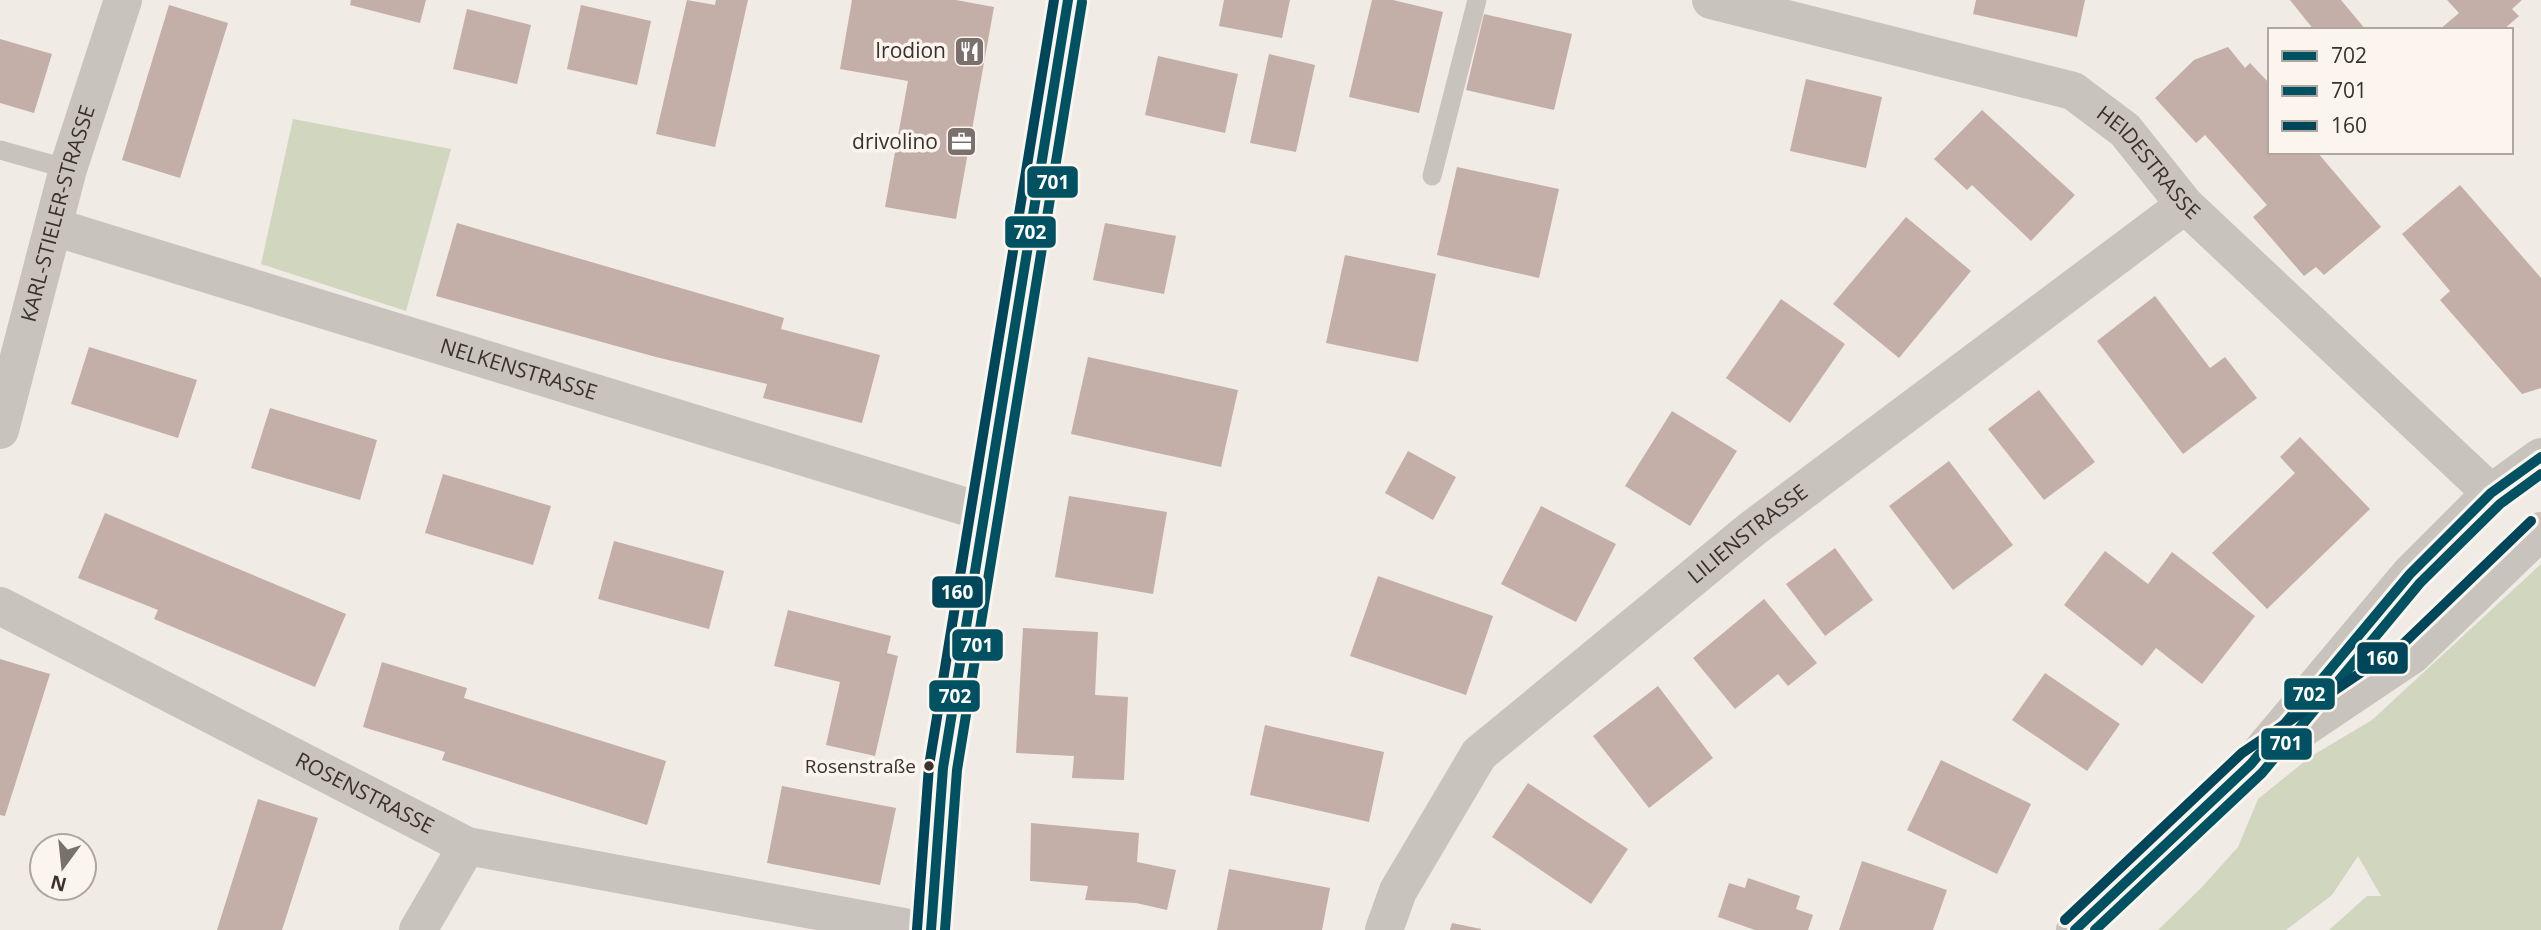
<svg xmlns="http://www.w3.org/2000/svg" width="2541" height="930" font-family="'Open Sans',sans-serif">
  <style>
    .green { fill: #d1d6bf }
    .building { fill: #c3afa7 }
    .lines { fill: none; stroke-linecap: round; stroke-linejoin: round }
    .service { stroke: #c9c3be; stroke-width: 19 }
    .minor { stroke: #c9c3be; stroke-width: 38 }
    .bus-1-casing { stroke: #fbf5ee; stroke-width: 16 }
    .bus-2-casing { stroke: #fbf5ee; stroke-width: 16 }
    .bus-3-casing { stroke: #fbf5ee; stroke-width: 16 }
    .bus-1 { stroke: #005262; stroke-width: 10 }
    .bus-2 { stroke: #005262; stroke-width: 10 }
    .bus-3 { stroke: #00465a; stroke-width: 10 }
    .bus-dot { fill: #3b302b; stroke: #fbf5ee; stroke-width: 2.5 }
    .labels { text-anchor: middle; stroke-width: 7; stroke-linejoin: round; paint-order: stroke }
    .bus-label { font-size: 19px; fill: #3b302b; stroke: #fbf5ee; text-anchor: end }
    .poi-label { font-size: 21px; fill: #3b302b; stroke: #fbf5ee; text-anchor: end }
    .street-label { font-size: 21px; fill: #3b302b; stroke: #fbf5ee }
    .line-badge { stroke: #fbf5ee; stroke-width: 2.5 }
    .badge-label { font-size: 19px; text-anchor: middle; font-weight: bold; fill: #fff }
  </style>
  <rect width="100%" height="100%" fill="#f0ebe5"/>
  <!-- green -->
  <path class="green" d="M 293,119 L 451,149 L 406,311 L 261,264 Z
    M 2541,564 L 2541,930 L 2329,930 L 2367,896 L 2381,896 L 2358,856 L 2332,895 L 2286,930 L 2158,930 L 2202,887 L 2238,847 L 2258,799 L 2310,757 L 2372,720 Z"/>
  <!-- building -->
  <path class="building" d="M 351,0 L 426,0 L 420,23 L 350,5 Z
    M 687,0 L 715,5 L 716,0 L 748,0 L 715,147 L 656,134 Z
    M 852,0 L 956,0 L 994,7 L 956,219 L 885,207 L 908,81 L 840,69 Z
    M 1224,0 L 1290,0 L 1282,38 L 1219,26 Z
    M 1372,0 L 1393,0 L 1443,12 L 1419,113 L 1349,97 Z
    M 1976,0 L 2085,0 L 2077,37 L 1973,14 Z
    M 2290,0 L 2341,0 L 2366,30 L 2314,30 Z
    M 2447,0 L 2522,0 L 2512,9 L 2519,16 L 2503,30 L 2439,30 L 2459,13 Z
    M 169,5 L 228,23 L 180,178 L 122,160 Z
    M 581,5 L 651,21 L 637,85 L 567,69 Z
    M 467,9 L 531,25 L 517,84 L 453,69 Z
    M 1484,14 L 1572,34 L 1554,110 L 1466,90 Z
    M 0,39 L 52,54 L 34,113 L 0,103 Z
    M 2228,47 L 2245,68 L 2250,63 L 2270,84 L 2270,152 L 2317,152 L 2381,227 L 2324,275 L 2316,267 L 2304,276 L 2253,217 L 2267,205 L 2205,135 L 2196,143 L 2155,98 L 2194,60 Z
    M 1269,54 L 1315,65 L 1296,152 L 1250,143 Z
    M 1158,56 L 1238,74 L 1225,133 L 1145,115 Z
    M 1806,79 L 1882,97 L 1866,168 L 1790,151 Z
    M 1982,110 L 2075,195 L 2031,241 L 1972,185 L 1967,190 L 1934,159 Z
    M 1457,167 L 1559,189 L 1539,278 L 1437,255 Z
    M 2460,185 L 2541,278 L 2541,388 L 2522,394 L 2440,300 L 2450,291 L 2402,234 Z
    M 1906,217 L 1971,271 L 1899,358 L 1833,304 Z
    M 457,223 L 784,318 L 781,329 L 880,355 L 862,423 L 763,398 L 767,384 L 656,357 L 436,296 Z
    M 1105,223 L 1176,236 L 1164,294 L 1093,280 Z
    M 1345,255 L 1436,274 L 1418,362 L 1326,343 Z
    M 2155,296 L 2210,368 L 2225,357 L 2257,398 L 2183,454 L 2097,341 Z
    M 1781,299 L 1845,344 L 1790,423 L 1726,378 Z
    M 89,347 L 197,380 L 178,438 L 71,404 Z
    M 1088,357 L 1238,390 L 1221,467 L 1071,434 Z
    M 2039,390 L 2095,462 L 2044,500 L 1988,429 Z
    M 270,408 L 377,440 L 360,500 L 251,468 Z
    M 1672,411 L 1737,451 L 1690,526 L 1625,486 Z
    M 2300,437 L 2370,509 L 2267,609 L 2212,553 L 2295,473 L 2280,457 Z
    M 1408,451 L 1456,477 L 1433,520 L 1385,493 Z
    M 1949,461 L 2013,545 L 1953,590 L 1889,506 Z
    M 443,474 L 551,506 L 533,565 L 425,533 Z
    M 1069,496 L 1167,512 L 1153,594 L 1055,577 Z
    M 1541,506 L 1616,544 L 1576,622 L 1501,584 Z
    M 105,513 L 346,614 L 315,687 L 154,619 L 158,610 L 78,578 Z
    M 614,541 L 724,571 L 709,629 L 598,599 Z
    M 1835,548 L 1873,600 L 1825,636 L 1786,584 Z
    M 2105,551 L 2148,584 L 2172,552 L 2255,616 L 2202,684 L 2156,648 L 2142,666 L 2064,605 Z
    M 1378,576 L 1493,616 L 1466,695 L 1350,656 Z
    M 1764,599 L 1817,663 L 1788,686 L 1778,674 L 1735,709 L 1693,658 Z
    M 788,610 L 891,636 L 887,653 L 898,656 L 875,756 L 826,745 L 840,682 L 774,666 Z
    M 1023,628 L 1098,632 L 1095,695 L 1128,697 L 1124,780 L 1072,778 L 1074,756 L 1016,753 Z
    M 0,659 L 50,674 L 5,816 L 0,815 Z
    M 382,662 L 467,688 L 464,698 L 666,761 L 647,825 L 442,760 L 445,752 L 363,727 Z
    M 2045,673 L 2120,724 L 2087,771 L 2012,720 Z
    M 1658,686 L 1713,758 L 1649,808 L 1593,736 Z
    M 1265,725 L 1384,752 L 1369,822 L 1250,795 Z
    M 1941,760 L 2031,804 L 1997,874 L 1907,830 Z
    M 1528,783 L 1628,849 L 1591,904 L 1492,837 Z
    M 782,786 L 896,808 L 880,885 L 767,863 Z
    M 258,799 L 318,818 L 282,930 L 217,930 Z
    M 1031,823 L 1139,833 L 1137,862 L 1176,870 L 1167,910 L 1136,903 L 1085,900 L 1088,886 L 1030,881 Z
    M 1862,861 L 1947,890 L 1933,930 L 1839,930 Z
    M 1229,869 L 1330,888 L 1322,930 L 1217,930 Z
    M 1748,878 L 1800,896 L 1796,909 L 1813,915 L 1808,930 L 1755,930 L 1718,917 L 1729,883 L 1745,888 Z
    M 1452,923 L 1481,929 L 1481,930 L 1450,930 Z"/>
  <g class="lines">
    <!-- service -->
    <path class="service" d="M 0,150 L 68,169
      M 1432,176 L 1477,0"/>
    <!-- minor -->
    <g class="minor">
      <path id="s1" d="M 1711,0 L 2073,91 L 2125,130 L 2185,205 L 2491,493"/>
      <path id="s2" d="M 54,227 L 983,512"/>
      <path id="s3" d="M 0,430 L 68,169 L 123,0"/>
      <path id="s4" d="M 0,606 L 467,846 L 920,930"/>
      <path d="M 2290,737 L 2412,655 L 2541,531"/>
      <path d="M 418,930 L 467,846"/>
      <path d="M 931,930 L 943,768 L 1068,0"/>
      <path id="s5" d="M 1384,930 L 1398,891 L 1479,754 L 1752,529 L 2185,205"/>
      <path d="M 2075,930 L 2251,764 L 2410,574 L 2491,493 L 2541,457"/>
    </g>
    <defs>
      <path id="bus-1" d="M 931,930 L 943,768 L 1068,0
        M 2075,930 L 2251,764 L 2410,574 L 2491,493 L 2541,457"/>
      <path id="bus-2" d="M 945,930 L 957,770 L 1082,2
        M 2095,930 L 2262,773 L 2420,583 L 2500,504 L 2541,474"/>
      <path id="bus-3" d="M 2065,920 L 2242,753 L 2403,644 L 2531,521
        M 917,929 L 929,766 L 1054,0"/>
    </defs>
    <!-- bus-1 casing -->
    <use href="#bus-1" class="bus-1-casing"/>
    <!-- bus-2 casing -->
    <use href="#bus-2" class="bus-2-casing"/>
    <!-- bus-3 casing -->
    <use href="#bus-3" class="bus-3-casing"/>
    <!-- bus-1 -->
    <use href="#bus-1" class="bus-1"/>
    <!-- bus-2 -->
    <use href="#bus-2" class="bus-2"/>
    <!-- bus-3 -->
    <use href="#bus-3" class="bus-3"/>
  </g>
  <!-- icons -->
  <defs>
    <symbol id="restaurant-square" viewBox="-11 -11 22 22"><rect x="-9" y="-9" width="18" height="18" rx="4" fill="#7a716c" stroke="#fbf5ee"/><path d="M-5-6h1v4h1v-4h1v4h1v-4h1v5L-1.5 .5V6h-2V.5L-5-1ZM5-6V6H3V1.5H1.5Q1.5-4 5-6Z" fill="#fff"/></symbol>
    <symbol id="office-square" viewBox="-11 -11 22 22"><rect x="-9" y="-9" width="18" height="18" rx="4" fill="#7a716c" stroke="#fbf5ee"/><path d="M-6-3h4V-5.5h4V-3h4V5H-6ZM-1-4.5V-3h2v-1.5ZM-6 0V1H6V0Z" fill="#fff"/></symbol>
  </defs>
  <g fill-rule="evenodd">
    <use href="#restaurant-square" x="952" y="34" width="35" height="35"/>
    <use href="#office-square" x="944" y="124" width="35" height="35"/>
  </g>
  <!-- markers -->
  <circle class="bus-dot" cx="929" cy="766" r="6"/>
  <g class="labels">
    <!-- bus labels -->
    <g class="bus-label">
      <text x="916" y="773">Rosenstraße</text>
    </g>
    <!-- poi labels -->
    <g class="poi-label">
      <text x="946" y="58">Irodion</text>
      <text x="938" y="149">drivolino</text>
    </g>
    <!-- street labels -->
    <g class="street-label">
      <text dy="7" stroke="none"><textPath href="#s1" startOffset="478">HEIDESTRASSE</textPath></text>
      <text dy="7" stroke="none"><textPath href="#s3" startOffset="224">KARL-STIELER-STRASSE</textPath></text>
      <text dy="7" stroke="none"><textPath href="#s2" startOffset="486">NELKENSTRASSE</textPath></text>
      <text dy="7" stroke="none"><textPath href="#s5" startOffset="548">LILIENSTRASSE</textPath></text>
      <text dy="7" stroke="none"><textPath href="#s4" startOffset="410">ROSENSTRASSE</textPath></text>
    </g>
  </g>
  <g class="line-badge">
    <rect x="1026" y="165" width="53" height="34" rx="7" fill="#005262"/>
    <rect x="1004" y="215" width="53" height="34" rx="7" fill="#005262"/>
    <rect x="931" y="575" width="53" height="34" rx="7" fill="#00465a"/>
    <rect x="951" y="628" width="53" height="34" rx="7" fill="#005262"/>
    <rect x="2356" y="641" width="53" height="34" rx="7" fill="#00465a"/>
    <rect x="2283" y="677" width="53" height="34" rx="7" fill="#005262"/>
    <rect x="928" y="679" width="53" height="34" rx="7" fill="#005262"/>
    <rect x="2260" y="727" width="53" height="34" rx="7" fill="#005262"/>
  </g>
  <g class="badge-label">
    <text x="1053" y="189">701</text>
    <text x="1030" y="239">702</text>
    <text x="957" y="599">160</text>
    <text x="977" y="652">701</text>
    <text x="2382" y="665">160</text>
    <text x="2309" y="701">702</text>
    <text x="955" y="703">702</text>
    <text x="2286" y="750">701</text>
  </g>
  <!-- legend -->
  <rect x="2268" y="28" width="245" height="126" fill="#fbf5ee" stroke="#aea6a0" stroke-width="2"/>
  <rect x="2282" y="51" width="35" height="10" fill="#005262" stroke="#aea6a0" stroke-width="2"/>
  <text x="2331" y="63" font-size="21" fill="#3b302b">702</text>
  <rect x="2282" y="86" width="35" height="10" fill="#005262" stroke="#aea6a0" stroke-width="2"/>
  <text x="2331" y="98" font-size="21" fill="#3b302b">701</text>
  <rect x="2282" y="121" width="35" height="10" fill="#00465a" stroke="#aea6a0" stroke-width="2"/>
  <text x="2331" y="133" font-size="21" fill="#3b302b">160</text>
  <!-- north arrow -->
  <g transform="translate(63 867) rotate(195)"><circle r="33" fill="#fbf5ee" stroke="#aea6a0" stroke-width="2"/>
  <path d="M0-5L12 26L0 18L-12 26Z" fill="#7a716c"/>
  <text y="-10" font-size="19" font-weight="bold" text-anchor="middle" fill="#3b302b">N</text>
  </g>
</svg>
